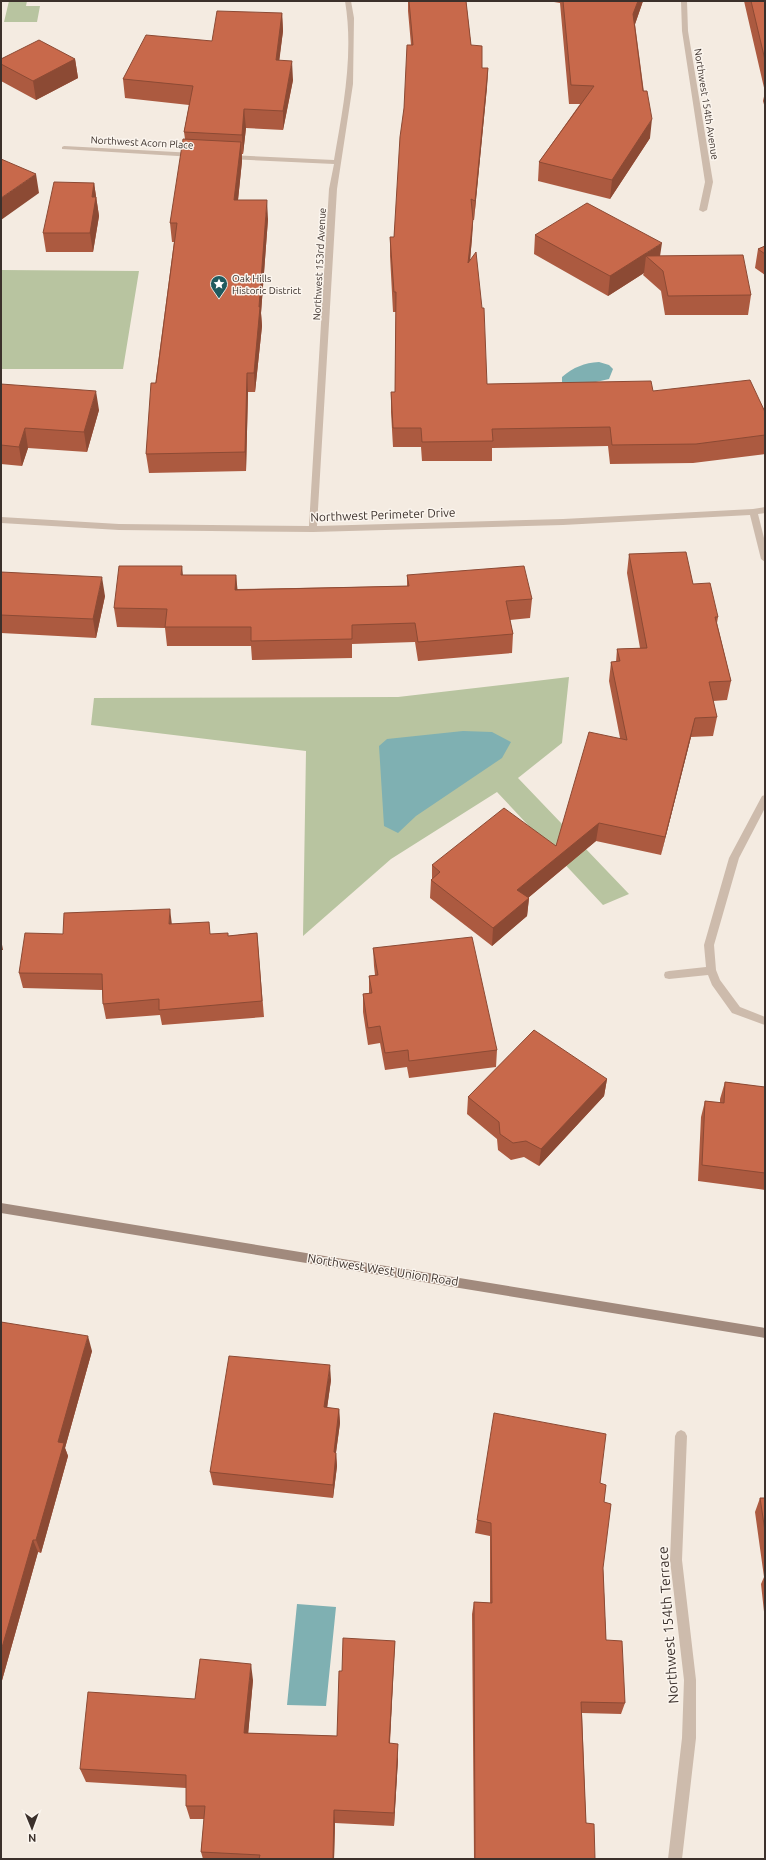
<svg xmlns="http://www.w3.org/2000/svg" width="766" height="1860" font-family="Ubuntu,sans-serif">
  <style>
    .green { fill: #b8c4a0 }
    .water { fill: #7fb0b2 }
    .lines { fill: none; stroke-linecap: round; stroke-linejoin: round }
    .street { fill: #cdbbac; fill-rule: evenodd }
    .secondary { fill: #a18a7d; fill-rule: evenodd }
    .wall { fill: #ac5a40 }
    .shaded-wall { fill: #8c4a34 }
    .building { fill: #c8694b; stroke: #8c4a34 }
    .labels { text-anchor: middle; stroke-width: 3; stroke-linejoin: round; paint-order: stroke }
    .far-street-label { font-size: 10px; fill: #3b302b; stroke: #fbf5ee }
    .far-poi-label { font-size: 10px; fill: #3b302b; stroke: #fbf5ee; text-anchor: start }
    .street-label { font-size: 12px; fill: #3b302b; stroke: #fbf5ee }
    .near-street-label { font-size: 14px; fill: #3b302b; stroke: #fbf5ee }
  </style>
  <rect width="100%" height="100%" fill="#f4ebe1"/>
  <!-- green -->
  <path class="green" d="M 9,1 L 27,1 L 26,6 L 40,6 L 37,22 L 4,22 Z
    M 1,270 L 139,271 L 123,369 L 1,369 Z
    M 569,677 L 562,743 L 518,778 L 629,894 L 603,905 L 497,792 L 391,859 L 303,936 L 306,751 L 91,725 L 94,698 L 398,697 Z"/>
  <!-- water -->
  <path class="water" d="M 599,362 L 609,365 L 613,369 L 609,379 L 587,384 L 565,385 L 562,382 L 562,377 C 574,367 584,363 599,362 Z
    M 463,731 L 492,732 L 511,742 L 502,758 L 416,816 L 398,833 L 384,826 L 379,746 L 387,739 Z
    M 297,1604 L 336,1607 L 326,1706 L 287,1705 Z"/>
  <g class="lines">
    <!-- street -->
    <path class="street" d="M 345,1 L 351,1 L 354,18 L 353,84 L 337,189 L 317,526 L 563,519 L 753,509 L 765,507 L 765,513 L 758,514 L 765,542 L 765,562 L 761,559 L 750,515 L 563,525 L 313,532 L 119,530 L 1,523 L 1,517 L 119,524 L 309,526 L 329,189 L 334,164 L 228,159 L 224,157 L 228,155 L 334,160 C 343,108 354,54 345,1 Z
      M 681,1 L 687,1 L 688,31 L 713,182 L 707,210 L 703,212 L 699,210 L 705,182 L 682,31 Z
      M 64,146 L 194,153 L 198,155 L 194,157 L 62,149 L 62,147 Z
      M 765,795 L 765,808 L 739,858 L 714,945 L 716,970 L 720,980 L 740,1007 L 765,1017 L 765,1025 L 732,1013 L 712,985 L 708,975 L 669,979 L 665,978 L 664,975 L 665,972 L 669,971 L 706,967 L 704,945 L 729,858 L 762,796 Z
      M 681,1430 L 685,1432 L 687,1436 L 682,1560 L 696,1680 L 696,1738 L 682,1859 L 668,1859 L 682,1738 L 684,1680 L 670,1560 L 675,1436 L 677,1432 Z"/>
    <!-- secondary -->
    <path class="secondary" d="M 1,1203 L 765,1328 L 765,1338 L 1,1213 Z"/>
  </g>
  <!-- wall -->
  <path class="wall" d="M 408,1 L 466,1 L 471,45 L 482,68 L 488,68 L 487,87 L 474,220 L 473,220 L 472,238 L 470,261 L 487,384 L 653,391 L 765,412 L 765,454 L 693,463 L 610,464 L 608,446 L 492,448 L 492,461 L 422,461 L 421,447 L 393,447 L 391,412 L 391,392 L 395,392 L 396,312 L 393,312 L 390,256 L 390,237 L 394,237 L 404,108 L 411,45 L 408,11 Z
    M 548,1 L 643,1 L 635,24 L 650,138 L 610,199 L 538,181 L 539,162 L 580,104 L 569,104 L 560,3 Z
    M 744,1 L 765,1 L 765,108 L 763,101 L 765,92 Z
    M 282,13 L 283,31 L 279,60 L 293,80 L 283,130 L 246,128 L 243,154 L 242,154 L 242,161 L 238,200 L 268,219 L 261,313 L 262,326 L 255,392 L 248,392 L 246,471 L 149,473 L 146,454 L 174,242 L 172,242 L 170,223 L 185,139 L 184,132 L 189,105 L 125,98 L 123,79 Z
    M 1,59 L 75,59 L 78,78 L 36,100 L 1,81 Z
    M 94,183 L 99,216 L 93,252 L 46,252 L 43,233 Z
    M 535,235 L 660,256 L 751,295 L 748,315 L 665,315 L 661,291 L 643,275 L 644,273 L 608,296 L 534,254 Z
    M 765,246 L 765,275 L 755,268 L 758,249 Z
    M 1,384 L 99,410 L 87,452 L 28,448 L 22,466 L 1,464 Z
    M 629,554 L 693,584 L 718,617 L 717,623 L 731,681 L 727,700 L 713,701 L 717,717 L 713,736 L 691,737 L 661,855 L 596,841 L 528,898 L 529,898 L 527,916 L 492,946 L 430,898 L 431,880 L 432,879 L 432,865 L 556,846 L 620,738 L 609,681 L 611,662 L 616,662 L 617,649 L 640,648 L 627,573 Z
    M 1,572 L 105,596 L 96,638 L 1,633 Z
    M 183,575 L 236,575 L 237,589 L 407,586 L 407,575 L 532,599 L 530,618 L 510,620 L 513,634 L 512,653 L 418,661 L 415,642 L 352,644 L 352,658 L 252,660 L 251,646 L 167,646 L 165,628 L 117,627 L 114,608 Z
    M 172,924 L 211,934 L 228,936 L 257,933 L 264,1017 L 162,1025 L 160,1015 L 106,1019 L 103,1004 L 102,990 L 23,988 L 19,973 L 63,934 Z
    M 373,948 L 497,1050 L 496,1067 L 409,1078 L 407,1067 L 385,1070 L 380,1043 L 368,1045 L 363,1012 L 363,994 L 369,993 L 369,976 L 375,975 L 374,966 Z
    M 607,1079 L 604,1096 L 539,1166 L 524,1157 L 511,1160 L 498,1150 L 497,1139 L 467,1114 L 468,1097 Z
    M 725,1082 L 765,1087 L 765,1190 L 698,1181 L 701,1117 L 705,1101 L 720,1103 L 720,1099 Z
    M 1,1322 L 92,1351 L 65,1448 L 68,1456 L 41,1553 L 38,1552 L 1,1684 Z
    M 331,1380 L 327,1408 L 339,1409 L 340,1423 L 336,1453 L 337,1466 L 333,1498 L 213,1485 L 210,1472 Z
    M 600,1483 L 604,1502 L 603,1568 L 606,1640 L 625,1703 L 621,1714 L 582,1713 L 586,1823 L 595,1859 L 474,1859 L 472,1614 L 474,1602 L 490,1603 L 490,1536 L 475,1533 L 477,1520 Z
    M 760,1498 L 765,1498 L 765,1621 L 761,1584 L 764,1577 L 755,1512 Z
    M 395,1641 L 390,1743 L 398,1759 L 394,1826 L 335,1823 L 334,1859 L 203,1859 L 201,1852 L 204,1819 L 190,1819 L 186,1806 L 186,1788 L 86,1782 L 80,1769 L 195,1699 L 253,1680 L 248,1733 L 337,1736 L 342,1671 Z"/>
  <!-- shaded-wall -->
  <path class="shaded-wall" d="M 638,1 L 643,1 L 632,33 L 633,14 Z
    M 282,13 L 283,31 L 277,79 L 276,60 Z
    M 75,59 L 78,78 L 36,100 L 33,81 Z
    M 292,61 L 293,80 L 283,130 L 283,111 Z
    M 488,68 L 487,87 L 474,220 L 475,201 Z
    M 244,109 L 246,128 L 243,154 L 242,135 Z
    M 652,119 L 650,138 L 610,199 L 612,180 Z
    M 241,142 L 242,161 L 236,219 L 234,200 Z
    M 36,174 L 39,193 L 1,220 L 1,198 Z
    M 94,183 L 99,216 L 93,252 L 90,233 L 92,197 Z
    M 267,200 L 268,219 L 261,313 L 262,326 L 255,392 L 254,373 Z
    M 473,219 L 472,238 L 468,282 L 468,263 Z
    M 662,243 L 659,263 L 646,256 L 644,273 L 608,296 L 610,276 Z
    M 247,373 L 248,392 L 246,471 L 245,452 Z
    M 96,391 L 99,410 L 87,452 L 84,432 Z
    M 25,428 L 28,448 L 22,466 L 19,447 Z
    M 182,566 L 184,585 L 181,575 Z
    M 236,575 L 238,594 L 235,590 Z
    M 102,577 L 105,596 L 96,638 L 93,619 Z
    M 695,718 L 691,737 L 661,855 L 665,837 Z
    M 599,823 L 596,841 L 516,908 L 517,890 Z
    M 529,898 L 527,916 L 492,946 L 493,928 Z
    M 170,909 L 172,925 L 169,924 Z
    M 1,939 L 3,950 L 1,950 Z
    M 607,1079 L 604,1096 L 539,1166 L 541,1149 Z
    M 88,1336 L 92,1351 L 65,1448 L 68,1456 L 41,1553 L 36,1540 L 58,1442 Z
    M 330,1365 L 331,1380 L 325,1422 L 324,1407 Z
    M 339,1409 L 340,1423 L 334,1466 L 334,1452 Z
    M 336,1453 L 337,1466 L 333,1498 L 333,1485 Z
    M 33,1540 L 38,1552 L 1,1684 L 1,1651 Z
    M 395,1641 L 394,1657 L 389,1758 L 389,1743 Z
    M 251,1664 L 253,1680 L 247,1747 L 244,1733 Z
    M 398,1744 L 398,1759 L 394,1826 L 394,1813 Z
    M 334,1810 L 335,1823 L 334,1859 L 333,1859 Z"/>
  <!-- building -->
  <path class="building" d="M 409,1 L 466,1 L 471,45 L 482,46 L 482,68 L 488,68 L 475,201 L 471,199 L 473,219 L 468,263 L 476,252 L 482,308 L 484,308 L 487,384 L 651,381 L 653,391 L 750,380 L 765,412 L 765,435 L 696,444 L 612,445 L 610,427 L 492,429 L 493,441 L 422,442 L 421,428 L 393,428 L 391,392 L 395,392 L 396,292 L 394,292 L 390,237 L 394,237 L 400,137 L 404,108 L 407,45 L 413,45 Z
    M 563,1 L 638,1 L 633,14 L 643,91 L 647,91 L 652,119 L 612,180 L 539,162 L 594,86 L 571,85 Z
    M 751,1 L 765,1 L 765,60 Z
    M 217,11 L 282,13 L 276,60 L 292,61 L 283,111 L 244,109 L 242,135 L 184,132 L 193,86 L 123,79 L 146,35 L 212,41 Z
    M 39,40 L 75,59 L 33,81 L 1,64 L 1,59 Z
    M 183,139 L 241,142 L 234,200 L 267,200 L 259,307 L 260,307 L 254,373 L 247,373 L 245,452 L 146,454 L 151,383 L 156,383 L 177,223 L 170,223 Z
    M 1,159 L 36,174 L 1,198 Z
    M 54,182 L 94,183 L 92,197 L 96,197 L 90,233 L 43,233 Z
    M 587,203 L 662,243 L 610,276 L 535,235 Z
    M 765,246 L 765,254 L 758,249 Z
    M 743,255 L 751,295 L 668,296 L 663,271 L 646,256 Z
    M 1,384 L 96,391 L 84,432 L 25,428 L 19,447 L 1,445 Z
    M 686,552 L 693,584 L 710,583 L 718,617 L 715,617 L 731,681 L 709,682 L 717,717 L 695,718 L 665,837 L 599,823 L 517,890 L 529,898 L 493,928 L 431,880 L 440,872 L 432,865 L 504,808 L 556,846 L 589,732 L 627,740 L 611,662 L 620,661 L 617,649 L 647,648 L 629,554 Z
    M 119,566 L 182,566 L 181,575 L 236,575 L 235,590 L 409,586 L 407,575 L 524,566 L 532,599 L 506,601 L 513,634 L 418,642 L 415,623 L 352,625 L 352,639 L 251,641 L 251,627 L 165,627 L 167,609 L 114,608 Z
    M 1,572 L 102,577 L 93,619 L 1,615 Z
    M 170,909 L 169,924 L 209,922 L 210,934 L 228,933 L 228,936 L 257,933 L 262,1001 L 159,1010 L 159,999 L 103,1004 L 102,974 L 19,973 L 25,933 L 63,934 L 64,913 Z
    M 472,937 L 497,1050 L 409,1061 L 408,1050 L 385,1053 L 380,1026 L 368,1028 L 363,994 L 372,993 L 369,976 L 378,975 L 373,948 Z
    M 534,1030 L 607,1079 L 541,1149 L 526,1141 L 513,1143 L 500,1134 L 499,1122 L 468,1097 Z
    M 725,1082 L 765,1087 L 765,1173 L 702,1165 L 705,1101 L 724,1103 Z
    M 1,1322 L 88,1336 L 58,1442 L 64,1443 L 36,1540 L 33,1540 L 1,1651 Z
    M 229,1356 L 330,1365 L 324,1407 L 339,1409 L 334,1452 L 336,1453 L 333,1485 L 210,1472 Z
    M 494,1413 L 606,1434 L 600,1483 L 606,1485 L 604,1502 L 611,1504 L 603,1568 L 606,1640 L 622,1641 L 625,1703 L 581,1702 L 586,1823 L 594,1824 L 595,1859 L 475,1859 L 474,1602 L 492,1603 L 491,1523 L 477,1520 Z
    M 760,1498 L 765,1498 L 765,1531 Z
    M 343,1638 L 395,1641 L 389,1743 L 398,1744 L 394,1813 L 334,1810 L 333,1859 L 259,1859 L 260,1855 L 201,1852 L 205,1806 L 186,1806 L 186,1775 L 80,1769 L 88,1692 L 195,1699 L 200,1659 L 251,1664 L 244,1733 L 337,1736 L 339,1671 L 342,1671 Z"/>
  <!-- icons -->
  <defs>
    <symbol id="sight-pin" viewBox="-11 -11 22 30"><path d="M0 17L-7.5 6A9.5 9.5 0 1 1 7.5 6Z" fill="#1f5a5e" stroke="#fbf5ee"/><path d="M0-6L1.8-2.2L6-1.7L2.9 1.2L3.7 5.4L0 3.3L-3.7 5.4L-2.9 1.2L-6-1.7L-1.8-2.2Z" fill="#fff"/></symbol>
  </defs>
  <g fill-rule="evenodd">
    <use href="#sight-pin" x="209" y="274" width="20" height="27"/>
  </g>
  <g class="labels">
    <!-- far-street labels -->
    <g class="far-street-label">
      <text transform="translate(707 104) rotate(81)" y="4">Northwest 154th Avenue</text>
      <text transform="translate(142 142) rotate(3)" y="4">Northwest Acorn Place</text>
      <text transform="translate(319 264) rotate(-87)" y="4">Northwest 153rd Avenue</text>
    </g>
    <!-- far-poi labels -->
    <g class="far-poi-label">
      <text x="232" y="282">Oak Hills<tspan x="232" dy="12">Historic District</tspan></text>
    </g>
    <!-- street labels -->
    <g class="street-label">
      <text transform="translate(383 515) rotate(-2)" y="4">Northwest Perimeter Drive</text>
      <text transform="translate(383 1270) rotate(9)" y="4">Northwest West Union Road</text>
    </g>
    <!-- near-street labels -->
    <g class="near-street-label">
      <text transform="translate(668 1625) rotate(-94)" y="5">Northwest 154th Terrace</text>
    </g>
  </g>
  <!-- border -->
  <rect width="766" height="1860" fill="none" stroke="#3b302b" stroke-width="4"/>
  <!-- north arrow -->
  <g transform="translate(32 1828) rotate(179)" stroke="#fbf5ee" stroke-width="3" paint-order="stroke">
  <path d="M0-3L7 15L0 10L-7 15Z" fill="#3b302b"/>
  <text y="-6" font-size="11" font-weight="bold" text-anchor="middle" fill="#3b302b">N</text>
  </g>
</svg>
